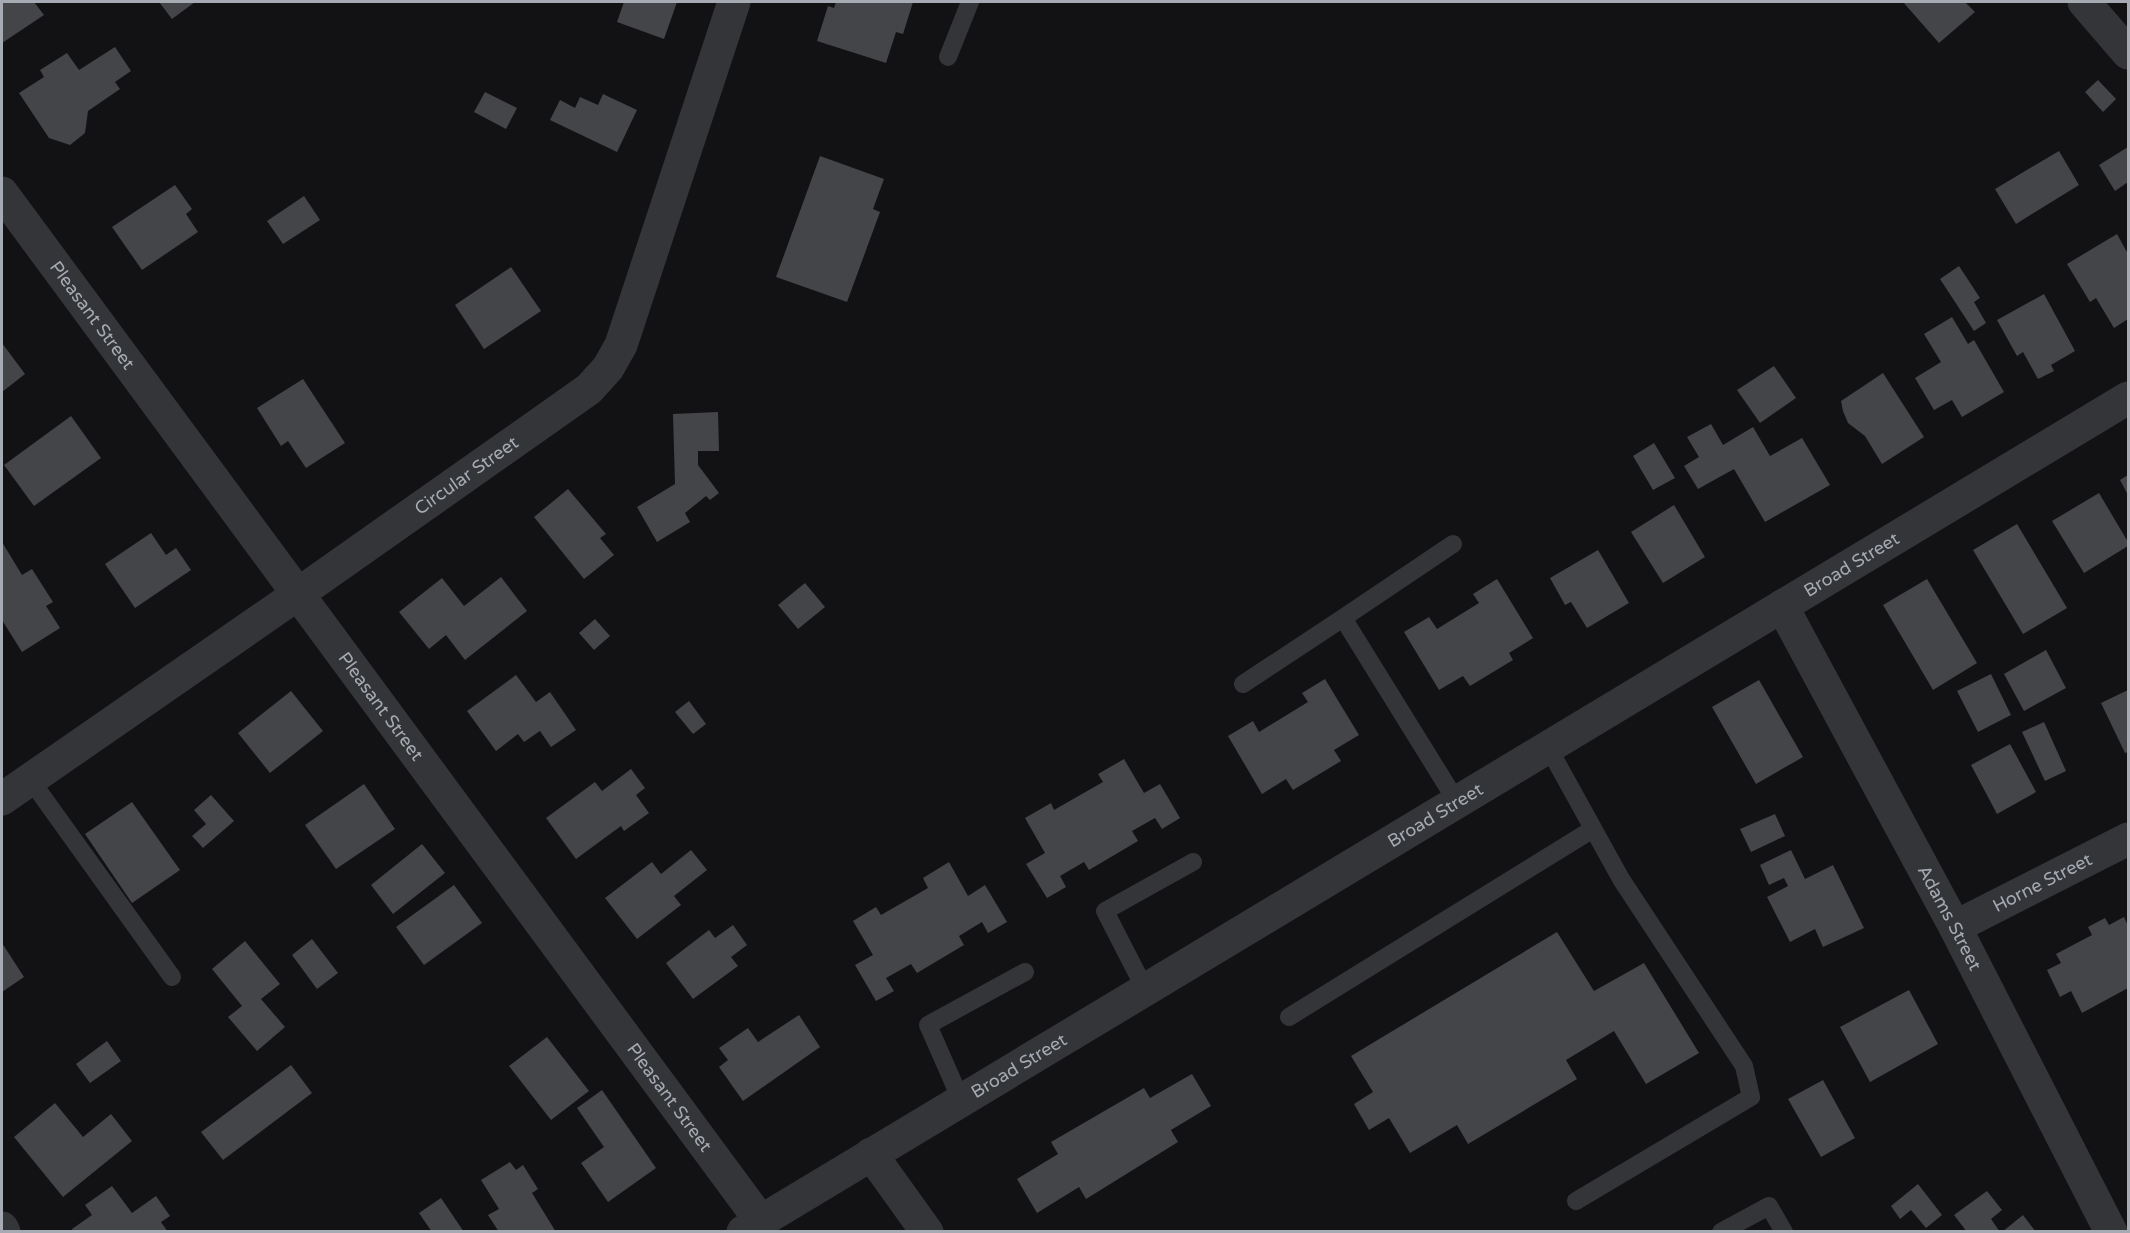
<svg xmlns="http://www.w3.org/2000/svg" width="2130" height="1233" font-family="'Varela Round',sans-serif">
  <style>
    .building { fill: #444549 }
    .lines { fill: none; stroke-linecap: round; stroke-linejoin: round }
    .service { stroke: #343538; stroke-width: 18 }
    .minor { stroke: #343538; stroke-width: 33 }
    .tertiary { stroke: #343538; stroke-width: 33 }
    .labels { text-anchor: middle; stroke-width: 4.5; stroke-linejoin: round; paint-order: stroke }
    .street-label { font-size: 18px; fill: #a5aab3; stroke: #0d0d0f }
  </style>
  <rect width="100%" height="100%" fill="#121214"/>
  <!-- building -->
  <path class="building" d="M 2,2 L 34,2 L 44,15 L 2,43 Z
    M 159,2 L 195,2 L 172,19 Z
    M 624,2 L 677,2 L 664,39 L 617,22 Z
    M 836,2 L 913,2 L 903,34 L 896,32 L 886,63 L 817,41 L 828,6 L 834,8 Z
    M 1903,2 L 1965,2 L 1975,12 L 1939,43 Z
    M 115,47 L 131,71 L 115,82 L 120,89 L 88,111 L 85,133 L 70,145 L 49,138 L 19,93 L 44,77 L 40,70 L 67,53 L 79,70 Z
    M 2098,80 L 2116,99 L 2103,112 L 2085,92 Z
    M 485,92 L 517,108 L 506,129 L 474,112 Z
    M 603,94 L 637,110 L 617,152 L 550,120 L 560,100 L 575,108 L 580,97 L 598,105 Z
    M 2128,147 L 2128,182 L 2115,191 L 2099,165 Z
    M 2059,151 L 2079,185 L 2016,224 L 1995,189 Z
    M 820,156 L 884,179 L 873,209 L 880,212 L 847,302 L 776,277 Z
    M 175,185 L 192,209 L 186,214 L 198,232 L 142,270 L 112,227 Z
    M 304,196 L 320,220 L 283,244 L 267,221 Z
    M 2117,234 L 2128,254 L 2128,319 L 2114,328 L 2096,298 L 2090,302 L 2067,264 Z
    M 1959,266 L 1980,298 L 1974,302 L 1986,323 L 1974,331 L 1940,279 Z
    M 511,267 L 541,311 L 484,349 L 455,305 Z
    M 2044,294 L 2075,351 L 2051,365 L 2054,371 L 2038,379 L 2023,352 L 2017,356 L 1997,320 Z
    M 1952,317 L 1968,344 L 1974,340 L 2004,392 L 1962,417 L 1952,400 L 1934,410 L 1915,378 L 1941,362 L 1924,334 Z
    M 2,343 L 25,374 L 2,392 Z
    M 1774,366 L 1796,398 L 1760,423 L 1737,390 Z
    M 1883,373 L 1924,437 L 1882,464 L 1865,436 L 1848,423 L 1843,411 L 1841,401 Z
    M 303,379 L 345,443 L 306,468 L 288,441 L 281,446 L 257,408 Z
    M 718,412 L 719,451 L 698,451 L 698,465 L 719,493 L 710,500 L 706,496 L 685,513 L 690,522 L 657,542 L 637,507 L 675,484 L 673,414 Z
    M 71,416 L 101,458 L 34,506 L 4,465 Z
    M 1711,424 L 1723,445 L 1753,427 L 1770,456 L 1802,438 L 1830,485 L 1765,522 L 1734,469 L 1698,489 L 1684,466 L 1699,457 L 1687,437 Z
    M 1654,443 L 1675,478 L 1653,490 L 1633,456 Z
    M 2128,475 L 2128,495 L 2120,480 Z
    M 568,489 L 606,534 L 600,538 L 614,555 L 584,579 L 534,517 Z
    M 2099,493 L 2128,542 L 2128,546 L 2084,573 L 2052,521 Z
    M 1674,505 L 1705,557 L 1663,583 L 1631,532 Z
    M 2017,524 L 2067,608 L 2023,634 L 1973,550 Z
    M 151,533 L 166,555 L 176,548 L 191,570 L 135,608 L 105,564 Z
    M 2,542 L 22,575 L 32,569 L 53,602 L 46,606 L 60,628 L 22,652 L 2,620 Z
    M 1598,550 L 1629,603 L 1587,628 L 1571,602 L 1565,605 L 1550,578 Z
    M 501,577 L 527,611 L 465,660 L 446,635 L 429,649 L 399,612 L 442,578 L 464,606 Z
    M 1497,579 L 1533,638 L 1509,653 L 1513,660 L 1470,686 L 1463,676 L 1439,690 L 1404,632 L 1429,617 L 1437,629 L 1479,603 L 1473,594 Z
    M 1927,579 L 1977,663 L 1933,690 L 1883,605 Z
    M 805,583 L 825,607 L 798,629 L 778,605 Z
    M 595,619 L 610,636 L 594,650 L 579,633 Z
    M 2046,650 L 2066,688 L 2024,711 L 2004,674 Z
    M 1991,674 L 2011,715 L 1978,732 L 1957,691 Z
    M 516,675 L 536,702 L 550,692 L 576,730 L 551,747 L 540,731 L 524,742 L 518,734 L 496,751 L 467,711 Z
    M 1325,679 L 1359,735 L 1334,750 L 1341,761 L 1293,790 L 1286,779 L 1262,794 L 1228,736 L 1253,721 L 1259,732 L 1308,702 L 1302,693 Z
    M 1759,680 L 1803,757 L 1756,784 L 1712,707 Z
    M 2128,690 L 2128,752 L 2125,753 L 2101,703 Z
    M 291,691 L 323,731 L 270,773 L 238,733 Z
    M 689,701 L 706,724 L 693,734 L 675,712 Z
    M 2044,722 L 2066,771 L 2045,781 L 2022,732 Z
    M 2010,744 L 2036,792 L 1997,814 L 1971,765 Z
    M 1124,759 L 1144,793 L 1160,784 L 1180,818 L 1162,829 L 1155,818 L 1132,831 L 1138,841 L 1089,870 L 1084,862 L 1060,876 L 1066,887 L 1047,898 L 1026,864 L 1045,853 L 1025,818 L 1051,803 L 1054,810 L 1103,782 L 1098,774 Z
    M 631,769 L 645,788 L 636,795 L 649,813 L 624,831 L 621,826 L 576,859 L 546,818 L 595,782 L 602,791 Z
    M 364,784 L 395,829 L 336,869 L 305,825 Z
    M 211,795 L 234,821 L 203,848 L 192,836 L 206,824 L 194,810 Z
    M 132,802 L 180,870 L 132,903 L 85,834 Z
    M 1775,814 L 1785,836 L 1751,852 L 1740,829 Z
    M 422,844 L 445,873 L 393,914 L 371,885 Z
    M 691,850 L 707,870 L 674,896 L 681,905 L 637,939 L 605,898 L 652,862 L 661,874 Z
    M 1791,850 L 1805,879 L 1833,865 L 1864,928 L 1823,947 L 1815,929 L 1790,942 L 1767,897 L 1788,886 L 1784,878 L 1769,885 L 1760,865 Z
    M 949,862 L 968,896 L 985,885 L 1007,922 L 988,933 L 982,922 L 959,936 L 964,945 L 917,973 L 911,964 L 886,978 L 894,991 L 876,1001 L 855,965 L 873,955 L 853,921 L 876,907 L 881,915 L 928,888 L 923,878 Z
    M 454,885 L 482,923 L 424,965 L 396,927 Z
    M 2124,917 L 2128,926 L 2128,988 L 2082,1013 L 2071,991 L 2060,997 L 2047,970 L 2061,963 L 2056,954 L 2092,935 L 2088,927 L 2105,918 L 2109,925 Z
    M 733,925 L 747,945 L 731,957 L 738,966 L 693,999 L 666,963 L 709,930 L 715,938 Z
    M 1557,932 L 1594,991 L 1644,963 L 1699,1053 L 1646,1084 L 1614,1031 L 1566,1060 L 1577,1079 L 1468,1144 L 1457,1125 L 1410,1153 L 1389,1118 L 1369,1130 L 1354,1104 L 1373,1092 L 1351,1056 Z
    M 312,939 L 338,973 L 317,989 L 292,955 Z
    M 245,941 L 280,984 L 261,999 L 285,1027 L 257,1051 L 228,1017 L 242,1006 L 212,969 Z
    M 2,943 L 24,977 L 2,992 Z
    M 1909,990 L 1938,1044 L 1870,1082 L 1840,1027 Z
    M 799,1015 L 820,1047 L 743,1101 L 719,1067 L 728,1060 L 719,1048 L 748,1028 L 758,1042 Z
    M 547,1037 L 589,1091 L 551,1120 L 509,1066 Z
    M 107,1041 L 121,1061 L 90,1083 L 76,1064 Z
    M 291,1065 L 312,1093 L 223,1160 L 201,1132 Z
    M 1192,1074 L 1211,1106 L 1171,1130 L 1178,1142 L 1086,1199 L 1079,1187 L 1037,1213 L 1017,1179 L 1058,1154 L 1051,1142 L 1144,1088 L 1150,1098 Z
    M 1823,1080 L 1855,1138 L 1821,1157 L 1788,1099 Z
    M 602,1090 L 656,1168 L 608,1202 L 581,1163 L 604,1147 L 577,1108 Z
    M 55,1103 L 83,1137 L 111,1114 L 132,1141 L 63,1197 L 14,1137 Z
    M 510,1162 L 516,1170 L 523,1165 L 538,1189 L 532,1193 L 556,1232 L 499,1232 L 488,1215 L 499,1209 L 481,1180 Z
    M 1918,1184 L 1942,1215 L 1926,1228 L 1911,1210 L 1900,1219 L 1891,1206 Z
    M 112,1186 L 132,1213 L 156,1196 L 170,1216 L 161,1222 L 168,1232 L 74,1232 L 72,1229 L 92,1215 L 85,1205 Z
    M 1987,1191 L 2002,1210 L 1991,1219 L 2000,1232 L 1967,1232 L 1954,1215 Z
    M 441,1198 L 464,1232 L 432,1232 L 419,1213 Z
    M 2023,1215 L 2036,1232 L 2002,1232 Z"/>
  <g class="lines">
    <!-- service -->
    <path class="service" d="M 948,57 L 970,2
      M 1453,544 L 1343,618 L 1457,802
      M 1243,684 L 1343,618
      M 1548,747 L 1621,879 L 1744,1066 L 1751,1097 L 1576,1201
      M 30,779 L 172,977
      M 1145,989 L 1105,911 L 1193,862
      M 1289,1017 L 1593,829
      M 961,1100 L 928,1025 L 1025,972
      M 1721,1232 L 1769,1206 L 1784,1232"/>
    <!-- minor -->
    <g class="minor">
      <path id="s1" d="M 2,193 L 760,1220"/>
      <path id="s2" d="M 1782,606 L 1955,927 L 2111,1232"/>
      <path id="s3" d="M 2,799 L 298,594 L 589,389 L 608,368 L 621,345 L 734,2"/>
      <path id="s4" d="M 1955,927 L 2128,839"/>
      <path d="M 871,1154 L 927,1232"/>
      <path d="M 2,1228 L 4,1232"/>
      <path id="s5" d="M 743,1232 L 2128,398"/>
    </g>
    <!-- tertiary -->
    <path class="tertiary" d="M 2084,2 L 2128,53"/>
  </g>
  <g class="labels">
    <!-- street labels -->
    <g class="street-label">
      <text dy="6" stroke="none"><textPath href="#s1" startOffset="152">Pleasant Street</textPath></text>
      <text dy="6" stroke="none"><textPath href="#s3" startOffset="566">Circular Street</textPath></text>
      <text dy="6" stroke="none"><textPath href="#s5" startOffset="1294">Broad Street</textPath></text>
      <text dy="6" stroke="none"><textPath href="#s1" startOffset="638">Pleasant Street</textPath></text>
      <text dy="6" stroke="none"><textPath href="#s5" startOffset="808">Broad Street</textPath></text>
      <text dy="6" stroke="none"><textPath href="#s4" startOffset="98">Horne Street</textPath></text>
      <text dy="6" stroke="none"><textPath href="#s2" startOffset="354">Adams Street</textPath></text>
      <text dy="6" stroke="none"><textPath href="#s5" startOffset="322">Broad Street</textPath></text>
      <text dy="6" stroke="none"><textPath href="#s1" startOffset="1124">Pleasant Street</textPath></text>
    </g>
  </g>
  <!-- border -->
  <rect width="2130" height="1233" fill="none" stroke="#a5aab3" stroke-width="6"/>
</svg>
